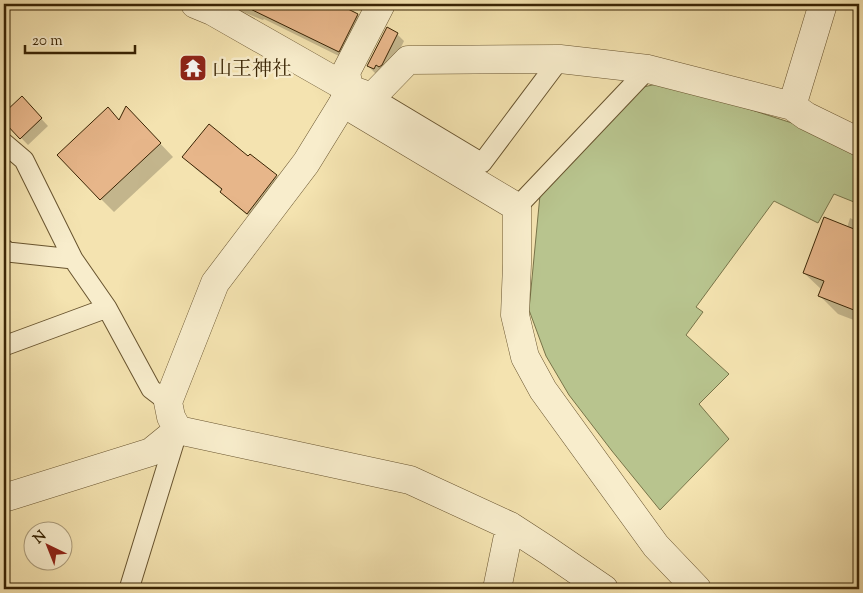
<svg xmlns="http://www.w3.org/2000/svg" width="863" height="593" font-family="'Sorts Mill Goudy','Noto Serif JP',serif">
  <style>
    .green { fill: #b8c48e; stroke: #787449 }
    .shadow { fill: #0003 }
    .building { fill: #e7b68a; stroke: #392404 }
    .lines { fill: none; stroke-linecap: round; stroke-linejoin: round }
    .service-casing { stroke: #68542f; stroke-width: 21 }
    .pedestrian-casing { stroke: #68542f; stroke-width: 29 }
    .minor-casing { stroke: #68542f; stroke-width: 29 }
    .service { stroke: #f8edcc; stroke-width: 19 }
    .pedestrian { stroke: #f8edcc; stroke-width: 28 }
    .minor { stroke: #f8edcc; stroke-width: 28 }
    .labels { text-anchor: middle; stroke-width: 5; stroke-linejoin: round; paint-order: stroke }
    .poi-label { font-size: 20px; fill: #392404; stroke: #f8edcc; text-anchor: start }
  </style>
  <rect width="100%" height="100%" fill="#f4e3b0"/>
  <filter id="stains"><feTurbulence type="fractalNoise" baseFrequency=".004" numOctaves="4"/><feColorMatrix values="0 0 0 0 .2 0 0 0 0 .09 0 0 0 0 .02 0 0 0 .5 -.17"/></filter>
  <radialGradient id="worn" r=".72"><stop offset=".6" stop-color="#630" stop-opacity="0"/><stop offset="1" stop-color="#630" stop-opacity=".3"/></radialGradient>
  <!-- green -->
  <path class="green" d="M 665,82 L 792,123 L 859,152 L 859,204 L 834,194 L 818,223 L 774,201 L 696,307 L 703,312 L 686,335 L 729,374 L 699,404 L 729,439 L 660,510 L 612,451 L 569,395 L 546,356 L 529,310 L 540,195 L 618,93 Z"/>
  <!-- shadow -->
  <path class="shadow" d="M 223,4 L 335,4 L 358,15 L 368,25 L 349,61 L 264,19 L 263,20 Z
    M 397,34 L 404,41 L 389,72 L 381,76 L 375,73 L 368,66 Z
    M 22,98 L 48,126 L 28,145 L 4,120 L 4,115 Z
    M 120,121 L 139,121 L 173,157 L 114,212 L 101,199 Z
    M 250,156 L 276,176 L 290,189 L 261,226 L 235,205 L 222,192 L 223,191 L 197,170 L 184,157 L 248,158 Z
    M 850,218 L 859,222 L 859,322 L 838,314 L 820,296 L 822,290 L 804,273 L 847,228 Z"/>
  <!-- building -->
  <path class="building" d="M 240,4 L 338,4 L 358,14 L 339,52 Z
    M 387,27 L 398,33 L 382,65 L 379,67 L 376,65 L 374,69 L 367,66 Z
    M 22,96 L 42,118 L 20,139 L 4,122 L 4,113 Z
    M 126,106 L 161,143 L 100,200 L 57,155 L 108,107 L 119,120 Z
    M 209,124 L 248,156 L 250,154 L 277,175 L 247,214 L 220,192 L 222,189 L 182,157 Z
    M 824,217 L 859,231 L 859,312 L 818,296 L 824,281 L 803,273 Z"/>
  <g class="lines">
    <defs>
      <path id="service" d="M 372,97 L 482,163 L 560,59
        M 4,143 L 24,160 L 73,259 L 107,308 L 151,389 L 168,402
        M 517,207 L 648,69
        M 4,249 L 8,252 L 73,259
        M 4,346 L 107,308
        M 129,589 L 178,430"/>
      <path id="pedestrian" d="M 343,103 L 517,207 L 517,264 L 515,315 L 525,357 L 543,390 L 656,546 L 697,589"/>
      <path id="minor" d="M 195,4 L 212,11 L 349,89 L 372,97 L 408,60 L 560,59 L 648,69 L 792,106 L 806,116 L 859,142
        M 381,4 L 346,72 L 349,89 L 343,103 L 306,163 L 215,283 L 168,402 L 171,417 L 178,430 L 410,480 L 510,526 L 547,550 L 604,589
        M 792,106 L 823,4
        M 4,498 L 151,452 L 178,430
        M 497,589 L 510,526"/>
    </defs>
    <!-- service casing -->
    <use href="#service" class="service-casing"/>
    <!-- pedestrian casing -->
    <use href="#pedestrian" class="pedestrian-casing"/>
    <!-- minor casing -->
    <use href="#minor" class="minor-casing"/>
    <!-- service -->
    <use href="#service" class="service"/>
    <!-- pedestrian -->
    <use href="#pedestrian" class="pedestrian"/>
    <!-- minor -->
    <use href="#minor" class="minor"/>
  </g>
  <!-- icons -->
  <defs>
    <symbol id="temple-square" viewBox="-11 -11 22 22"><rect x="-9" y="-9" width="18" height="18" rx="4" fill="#8f2418" stroke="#f8edcc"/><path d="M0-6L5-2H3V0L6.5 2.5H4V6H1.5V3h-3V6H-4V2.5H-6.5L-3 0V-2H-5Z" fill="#fff"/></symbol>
  </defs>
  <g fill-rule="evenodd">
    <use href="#temple-square" x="177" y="52" width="32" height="32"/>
  </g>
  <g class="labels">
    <!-- poi labels -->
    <g class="poi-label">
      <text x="212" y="75">山王神社</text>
    </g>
  </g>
  <!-- margin -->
  <rect width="863" height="593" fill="none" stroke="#f4e3b0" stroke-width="20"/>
  <rect x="5" y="5" width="853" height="583" fill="none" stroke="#392404" stroke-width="2.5"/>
  <rect x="10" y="10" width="843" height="573" fill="none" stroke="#392404"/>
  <!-- north arrow -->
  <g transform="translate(48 546) rotate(317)"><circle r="24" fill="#f8edcc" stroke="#ac9d7c"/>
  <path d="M0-4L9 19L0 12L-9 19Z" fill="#8f2418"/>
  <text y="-8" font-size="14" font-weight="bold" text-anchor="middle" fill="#392404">N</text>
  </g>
  <!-- scale -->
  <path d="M25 45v8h110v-8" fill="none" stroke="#392404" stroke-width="2.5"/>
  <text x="32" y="45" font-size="15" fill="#392404" stroke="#f8edcc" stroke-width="4" paint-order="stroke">20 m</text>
  <rect width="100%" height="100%" filter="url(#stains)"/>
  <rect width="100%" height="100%" fill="url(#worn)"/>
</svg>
